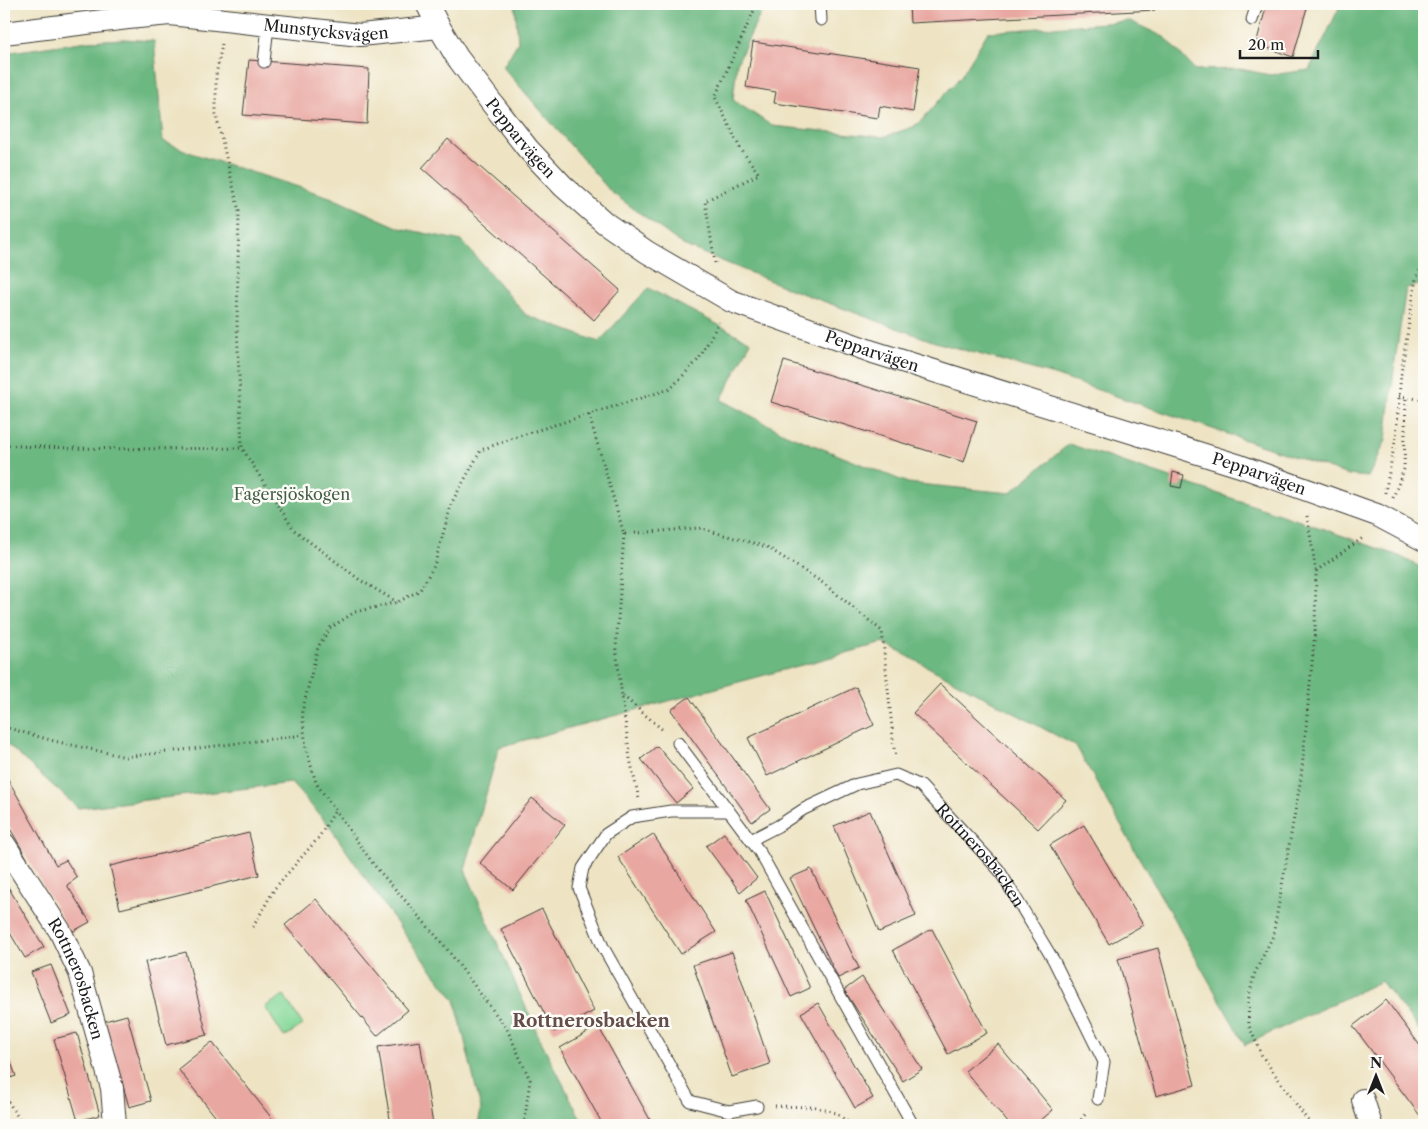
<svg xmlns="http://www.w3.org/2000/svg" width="1428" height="1129" font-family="'Libre Caslon Text',serif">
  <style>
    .green { fill: #86d899; stroke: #517a5a }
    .forest { fill: #6cb881; stroke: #446a4e }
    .building { fill: #e9a7a1 }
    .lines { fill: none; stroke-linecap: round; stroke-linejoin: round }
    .lane-casing { stroke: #3c3a35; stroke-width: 13 }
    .street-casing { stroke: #3c3a35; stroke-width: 24 }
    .path { stroke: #3c3a35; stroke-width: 3; stroke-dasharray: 1 4; stroke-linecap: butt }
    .lane { stroke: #fff; stroke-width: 11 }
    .street { stroke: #fff; stroke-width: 22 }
    .labels { text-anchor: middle; stroke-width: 5; stroke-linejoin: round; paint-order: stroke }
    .street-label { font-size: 16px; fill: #1c1c1c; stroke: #fdfcf7 }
    .park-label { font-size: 16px; fill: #415e48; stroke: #fdfcf7 }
    .neighbourhood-label { font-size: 18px; font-weight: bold; fill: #644d4b; stroke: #fdfcf7 }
  </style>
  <rect width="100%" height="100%" fill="#fdfcf7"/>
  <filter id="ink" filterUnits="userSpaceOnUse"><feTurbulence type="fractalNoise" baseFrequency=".02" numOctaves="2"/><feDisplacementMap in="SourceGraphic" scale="10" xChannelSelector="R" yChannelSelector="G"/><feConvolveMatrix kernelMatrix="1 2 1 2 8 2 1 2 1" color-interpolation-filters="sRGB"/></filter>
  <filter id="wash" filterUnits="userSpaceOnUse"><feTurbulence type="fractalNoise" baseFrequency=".0096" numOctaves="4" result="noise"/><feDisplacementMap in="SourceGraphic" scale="20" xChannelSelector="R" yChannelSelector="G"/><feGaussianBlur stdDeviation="1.12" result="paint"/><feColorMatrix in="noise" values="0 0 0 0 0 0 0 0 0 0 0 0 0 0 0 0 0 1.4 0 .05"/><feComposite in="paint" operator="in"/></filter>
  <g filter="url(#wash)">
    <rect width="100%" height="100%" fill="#eee4c4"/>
    <!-- green -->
    <path class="green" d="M 284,995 L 303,1025 L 284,1037 L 265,1007 Z"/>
    <!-- forest -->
    <path class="forest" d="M 515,4 L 765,4 L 737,63 L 733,100 L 772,126 L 883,137 L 913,127 L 922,120 L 961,76 L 988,32 L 1130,21 L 1166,38 L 1195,70 L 1240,69 L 1270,75 L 1309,70 L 1341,4 L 1424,4 L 1424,284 L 1406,288 L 1395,361 L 1386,440 L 1368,477 L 1348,475 L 1054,375 L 935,342 L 790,289 L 683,245 L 611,192 L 503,67 L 518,42 Z
      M 124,39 L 154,41 L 163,141 L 194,154 L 330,197 L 400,228 L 462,241 L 526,315 L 599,342 L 648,288 L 751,342 L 721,400 L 786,434 L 908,483 L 1010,493 L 1069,444 L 1321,528 L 1399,556 L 1424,569 L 1424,1036 L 1381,981 L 1245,1045 L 1076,746 L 883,643 L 499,747 L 465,870 L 540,1039 L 584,1125 L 478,1125 L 481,1109 L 455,1000 L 410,942 L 327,823 L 291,783 L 78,808 L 9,746 L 4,745 L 4,53 L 88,41 Z"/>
    <g id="blocks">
      <!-- building -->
      <path class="building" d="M 909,4 L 1154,4 L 1155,10 L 910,23 Z
        M 1267,4 L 1308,4 L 1293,57 L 1256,44 Z
        M 753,42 L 920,67 L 913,112 L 880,106 L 878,118 L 774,103 L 776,92 L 746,87 Z
        M 249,60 L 369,69 L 367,124 L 243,115 Z
        M 448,139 L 620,290 L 594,320 L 422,168 Z
        M 784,361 L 977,421 L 964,462 L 771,402 Z
        M 1173,472 L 1184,475 L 1181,488 L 1171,486 Z
        M 940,684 L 1066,800 L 1038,829 L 913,713 Z
        M 856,687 L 874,725 L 767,776 L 748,738 Z
        M 689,697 L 770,809 L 752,822 L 671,710 Z
        M 657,746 L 693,789 L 676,803 L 641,759 Z
        M 4,772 L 56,865 L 66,860 L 77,878 L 67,885 L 90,922 L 70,933 L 4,818 Z
        M 532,798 L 565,825 L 513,890 L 480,863 Z
        M 870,811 L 916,916 L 879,932 L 834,826 Z
        M 1084,825 L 1143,925 L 1109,944 L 1050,845 Z
        M 249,833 L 259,875 L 120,909 L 110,866 Z
        M 724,833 L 757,878 L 740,892 L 706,846 Z
        M 653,834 L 716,932 L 681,954 L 618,857 Z
        M 811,869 L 859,968 L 838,978 L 790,878 Z
        M 4,880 L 44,947 L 25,958 L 4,923 Z
        M 765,891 L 810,988 L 791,997 L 746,900 Z
        M 316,899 L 408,1010 L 377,1036 L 285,925 Z
        M 542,909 L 594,1011 L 554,1032 L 501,929 Z
        M 932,929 L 987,1033 L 948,1054 L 893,950 Z
        M 1158,948 L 1195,1085 L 1156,1096 L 1118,959 Z
        M 186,952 L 207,1035 L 166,1045 L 145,962 Z
        M 732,952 L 770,1064 L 732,1077 L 693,965 Z
        M 51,965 L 71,1015 L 51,1023 L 31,972 Z
        M 862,977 L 922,1069 L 903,1081 L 844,990 Z
        M 1386,1000 L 1424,1051 L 1424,1121 L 1353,1026 Z
        M 818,1003 L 873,1098 L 855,1108 L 801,1013 Z
        M 127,1015 L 151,1101 L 129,1107 L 105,1021 Z
        M 598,1026 L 653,1125 L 603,1125 L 560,1048 Z
        M 77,1033 L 100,1115 L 78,1121 L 54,1039 Z
        M 420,1041 L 433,1125 L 391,1125 L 378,1047 Z
        M 212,1042 L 277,1125 L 222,1125 L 178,1069 Z
        M 4,1043 L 16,1076 L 4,1080 Z
        M 998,1044 L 1053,1110 L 1035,1125 L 1010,1125 L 965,1071 Z"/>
    </g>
  </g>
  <g filter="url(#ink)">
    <use href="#blocks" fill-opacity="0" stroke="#3c3a35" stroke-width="1"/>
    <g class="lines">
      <defs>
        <g id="lane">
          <path d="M 820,4 L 821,20"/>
          <path d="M 1252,20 L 1257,4"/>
          <path d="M 264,62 L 268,26"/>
          <path d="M 678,743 L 759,851 L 913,1125"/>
          <path d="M 729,811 L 671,811 L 632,817 L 606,834 L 583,868 L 579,888 L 603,947 L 690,1101 L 729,1111 L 757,1106"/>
          <path id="s1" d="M 751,840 L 778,826 L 804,809 L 857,784 L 896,775 L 921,786 L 999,870 L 1054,961 L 1104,1062 L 1098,1099"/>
        </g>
        <g id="street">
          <path id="s2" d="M 427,4 L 439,27 L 457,57 L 491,102 L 528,149 L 563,186 L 605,223 L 647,252 L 731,301 L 873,352 L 1240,466 L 1377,515 L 1424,540"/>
          <path id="s3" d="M 4,33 L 128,18 L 170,14 L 360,35 L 439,27"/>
          <path id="s4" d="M 4,844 L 60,931 L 80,973 L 112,1088 L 115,1125"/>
          <path d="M 1363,1100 L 1371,1125"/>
        </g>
      </defs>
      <!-- lane casing -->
      <use href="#lane" class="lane-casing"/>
      <!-- street casing -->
      <use href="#street" class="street-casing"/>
      <!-- path -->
      <path class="path" d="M 222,44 L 216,75 L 216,115 L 239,211 L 237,324 L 242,448 L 294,530 L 360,580 L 397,602
        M 715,263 L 705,201 L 759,174 L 740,148 L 715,97 L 757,4
        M 1399,396 L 1424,400
        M 589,415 L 624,534 L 699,528 L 767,547 L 823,583 L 882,631 L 895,757
        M 4,445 C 83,450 162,449 242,448
        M 1385,493 L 1396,437 L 1401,374 L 1416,278 L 1424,263
        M 1393,498 L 1404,469 L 1406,397
        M 1307,516 L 1316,571 L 1315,632 L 1301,778 L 1273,936 L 1254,975 L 1248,1001 L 1249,1026 L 1262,1056 L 1311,1125
        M 624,534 L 616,649 L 630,759 L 639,799
        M 1316,571 L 1364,537
        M 623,696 L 664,731
        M 4,727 L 54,741 L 126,757 L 304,735
        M 253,927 L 275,888 L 319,837 L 335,811
        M 4,1100 L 7,1100 L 23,1125
        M 775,1106 L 815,1107 L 836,1113 L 852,1125
        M 524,1125 L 530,1080 L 507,1029 L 444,945 L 374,865 L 316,783 L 306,748 L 302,712 L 318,647 L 330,628 L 355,612 L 398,602 L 420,590 L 434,566 L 452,502 L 481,450 L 519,436 L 670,389 L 699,359 L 719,322
        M 1073,1125 L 1081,1120 L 1087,1112"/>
      <!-- lane -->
      <use href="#lane" class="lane"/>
      <!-- street -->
      <use href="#street" class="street"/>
    </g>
  </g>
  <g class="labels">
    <!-- street labels -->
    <g class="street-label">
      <text dy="6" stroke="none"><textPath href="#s3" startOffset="324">Munstycksvägen</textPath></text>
      <text dy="6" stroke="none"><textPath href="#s2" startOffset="164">Pepparvägen</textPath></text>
      <text dy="6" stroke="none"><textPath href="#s2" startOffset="582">Pepparvägen</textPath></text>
      <text dy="6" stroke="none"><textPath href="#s2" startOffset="988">Pepparvägen</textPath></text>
      <text dy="6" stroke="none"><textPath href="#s1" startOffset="279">Rottnerosbacken</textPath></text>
      <text dy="6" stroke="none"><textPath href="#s4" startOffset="154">Rottnerosbacken</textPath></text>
    </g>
    <!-- park labels -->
    <g class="park-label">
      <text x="292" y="500">Fagersjöskogen</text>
    </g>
    <!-- neighbourhood labels -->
    <g class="neighbourhood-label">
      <text x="591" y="1027">Rottnerosbacken</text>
    </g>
  </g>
  <!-- margin -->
  <rect width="1428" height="1129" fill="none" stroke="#fdfcf7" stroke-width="20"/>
  <!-- north arrow -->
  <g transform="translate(1376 1076)" stroke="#fdfcf7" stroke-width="4" paint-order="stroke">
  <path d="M0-4L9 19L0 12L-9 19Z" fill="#1c1c1c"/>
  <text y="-8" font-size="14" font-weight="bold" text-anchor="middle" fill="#1c1c1c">N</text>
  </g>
  <!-- scale -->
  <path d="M1240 50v8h78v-8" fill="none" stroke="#1c1c1c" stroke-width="2.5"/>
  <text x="1248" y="50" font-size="15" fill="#1c1c1c" stroke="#fdfcf7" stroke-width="4" paint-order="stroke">20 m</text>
</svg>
